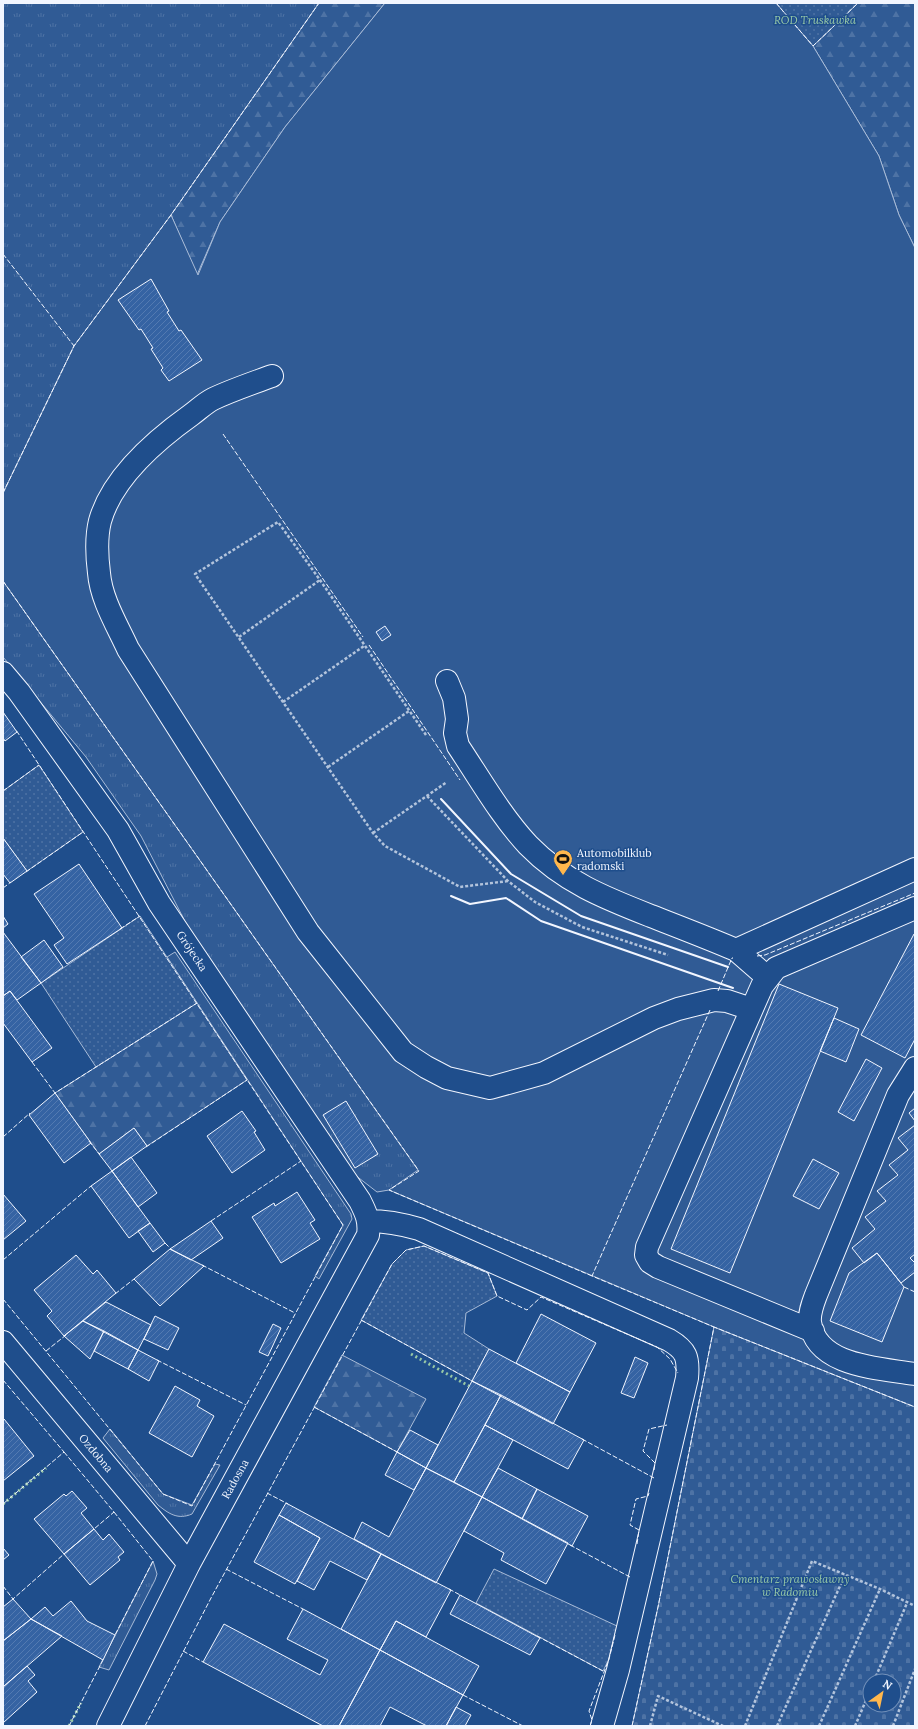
<svg xmlns="http://www.w3.org/2000/svg" width="918" height="1729" font-family="Lora,serif">
  <style>
    .grass { fill: url(#grass-tufts); stroke: #a8bbd7 }
    .forest { fill: url(#forest-firs); stroke: #a8bbd7 }
    .cemetery { fill: url(#cemetery-stones); stroke: #a8bbd7; fill-rule: evenodd }
    .garden { fill: url(#garden-dots); stroke: #a8bbd7 }
    .pitch { fill: #305b95; stroke: #a8bbd7 }
    .building { fill: url(#building-hatch); stroke: #f2f6ff }
    .lines { fill: none; stroke-linecap: round; stroke-linejoin: round }
    .minor-casing { stroke: #f2f6ff; stroke-width: 24 }
    .path { stroke: #b3c4dc; stroke-width: 2.5; stroke-dasharray: 3 2; stroke-linecap: butt }
    .minor { stroke: #1f4e8c; stroke-width: 22 }
    .hedge { stroke: #97c8a6; stroke-width: 3; stroke-dasharray: 2 3; stroke-linecap: butt }
    .fence { stroke: #f2f6ff; stroke-width: 1; stroke-dasharray: 5 2; stroke-linecap: butt }
    .wall { stroke: #f2f6ff; stroke-width: 2 }
    .labels { text-anchor: middle; stroke-width: 3; stroke-linejoin: round; paint-order: stroke }
    .park-label { font-size: 11px; font-style: italic; fill: #97c8a6; stroke: #1f4e8c }
    .poi-label { font-size: 11px; fill: #f2f6ff; stroke: #1f4e8c; text-anchor: start }
    .street-label { font-size: 11px; fill: #f2f6ff; stroke: #1f4e8c }
  </style>
  <defs>
    <pattern id="grass-tufts" width="24" height="20" patternUnits="userSpaceOnUse"><rect width="24" height="20" fill="#305b95"/><path d="M3 7l-1-3M5 7V3M7 7l1-3M15 17l-1-3M17 17v-4M19 17l1-3" fill="none" stroke="#4e73a5"/></pattern>
    <pattern id="forest-firs" width="22" height="20" patternUnits="userSpaceOnUse"><rect width="22" height="20" fill="#305b95"/><path d="M5 1l3.5 6h-7zM16 11l3.5 6h-7z" fill="#4e73a5"/></pattern>
    <pattern id="cemetery-stones" width="16" height="16" patternUnits="userSpaceOnUse"><rect width="16" height="16" fill="#305b95"/><path d="M2 7V4a2 2 0 0 1 4 0v3zM10 15v-3a2 2 0 0 1 4 0v3z" fill="#4e73a5"/></pattern>
    <pattern id="garden-dots" width="8" height="8" patternUnits="userSpaceOnUse"><rect width="8" height="8" fill="#305b95"/><path d="M2 2h.1M6 6h.1" fill="none" stroke="#4e73a5" stroke-width="1.8" stroke-linecap="round"/></pattern>
    <pattern id="building-hatch" width="6" height="6" patternUnits="userSpaceOnUse"><rect width="6" height="6" fill="#3563a3"/><path d="M-1 1l2-2M0 6l6-6M5 7l2-2" fill="none" stroke="#537ab1"/></pattern>
  </defs>
  <rect width="100%" height="100%" fill="#1f4e8c"/>
  <!-- grass -->
  <path class="grass" d="M 3,3 L 319,3 L 171,215 L 74,346 L 3,493 Z
    M 3,581 L 419,1171 L 389,1190 L 377,1192 L 355,1175 L 191,933 L 141,836 L 86,757 L 3,657 Z
    M 175,952 L 351,1214 L 352,1219 L 319,1279 L 315,1276 L 343,1225 L 167,957 Z
    M 110,1429 L 163,1494 L 192,1505 L 215,1464 L 220,1465 L 192,1514 C 178,1520 169,1514 158,1505 L 103,1438 Z
    M 153,1561 L 157,1574 L 155,1580 L 109,1670 L 99,1667 Z"/>
  <!-- forest -->
  <path class="forest" d="M 319,3 L 385,3 L 285,127 L 220,222 L 197,275 L 171,215 Z
    M 858,3 L 915,3 L 915,248 L 899,215 L 879,156 L 813,46 Z
    M 197,1003 L 247,1080 L 147,1146 L 134,1128 L 99,1154 L 55,1093 Z
    M 342,1355 L 426,1399 L 397,1452 L 314,1407 Z"/>
  <!-- cemetery -->
  <path class="cemetery" d="M 714,1327 L 915,1407 L 915,1726 L 632,1726 L 658,1607 ZM 870,1681 L 894,1681 L 894,1705 L 870,1705 Z"/>
  <!-- garden -->
  <path class="garden" d="M 776,3 L 858,3 L 813,46 Z
    M 39,765 L 83,832 L 27,871 L 3,838 L 3,791 Z
    M 140,916 L 197,1003 L 96,1067 L 41,983 Z
    M 424,1246 L 488,1273 L 497,1296 L 466,1313 L 464,1333 L 489,1349 L 472,1381 L 361,1320 L 392,1264 L 406,1250 Z
    M 494,1569 L 617,1626 L 609,1659 L 603,1671 L 476,1603 Z"/>
  <!-- pitch -->
  <path class="pitch" d="M 385,3 L 776,3 L 813,46 L 879,156 L 899,215 L 915,248 L 915,1407 L 714,1327 L 389,1190 L 418,1170 L 3,581 L 3,493 L 74,346 L 171,215 L 198,275 L 220,222 L 285,127 Z"/>
  <!-- building -->
  <path class="building" d="M 151,279 L 169,311 L 167,312 L 179,331 L 181,330 L 202,360 L 169,381 L 161,370 L 163,368 L 151,349 L 153,348 L 141,329 L 139,330 L 118,300 Z
    M 385,626 L 391,635 L 382,641 L 376,632 Z
    M 3,712 L 17,732 L 5,741 L 3,738 Z
    M 3,838 L 27,871 L 10,883 L 3,874 Z
    M 79,864 L 122,928 L 67,964 L 54,945 L 64,938 L 34,894 Z
    M 3,916 L 8,924 L 3,928 Z
    M 3,932 L 41,983 L 17,1000 L 10,991 L 3,996 Z
    M 914,934 L 915,934 L 915,1039 L 905,1058 L 861,1035 Z
    M 44,940 L 63,967 L 41,983 L 21,957 Z
    M 779,984 L 838,1008 L 730,1273 L 671,1249 Z
    M 10,991 L 52,1048 L 32,1062 L 3,1023 L 3,996 Z
    M 834,1018 L 859,1029 L 846,1062 L 820,1051 Z
    M 866,1059 L 882,1068 L 854,1121 L 838,1112 Z
    M 55,1093 L 91,1143 L 64,1163 L 29,1115 Z
    M 346,1101 L 378,1154 L 355,1168 L 323,1115 Z
    M 915,1108 L 915,1121 L 909,1113 Z
    M 242,1111 L 256,1131 L 254,1132 L 265,1150 L 232,1173 L 207,1136 Z
    M 915,1125 L 915,1254 L 910,1258 L 915,1263 L 915,1272 L 901,1283 L 877,1253 L 864,1263 L 852,1248 L 875,1229 L 865,1217 L 886,1201 L 877,1191 L 898,1175 L 889,1165 L 908,1150 L 898,1138 Z
    M 134,1128 L 147,1146 L 112,1171 L 99,1154 Z
    M 131,1157 L 157,1193 L 138,1207 L 112,1171 Z
    M 813,1159 L 839,1173 L 819,1209 L 793,1196 Z
    M 112,1171 L 150,1223 L 129,1238 L 91,1186 Z
    M 297,1192 L 315,1220 L 310,1223 L 320,1239 L 281,1263 L 252,1217 L 274,1203 L 275,1206 Z
    M 3,1194 L 26,1221 L 3,1240 Z
    M 211,1221 L 223,1238 L 191,1260 L 170,1249 Z
    M 150,1223 L 165,1243 L 153,1252 L 138,1231 Z
    M 170,1249 L 204,1266 L 160,1306 L 134,1279 Z
    M 877,1253 L 904,1287 L 882,1342 L 830,1321 L 849,1273 Z
    M 76,1255 L 93,1274 L 97,1270 L 116,1293 L 64,1336 L 47,1316 L 52,1311 L 34,1290 Z
    M 106,1302 L 151,1325 L 138,1350 L 83,1321 Z
    M 541,1314 L 596,1343 L 570,1392 L 516,1363 Z
    M 155,1316 L 179,1328 L 168,1350 L 144,1339 Z
    M 83,1321 L 104,1331 L 90,1359 L 64,1336 Z
    M 273,1324 L 281,1328 L 268,1356 L 259,1352 Z
    M 104,1331 L 138,1350 L 128,1369 L 94,1351 Z
    M 489,1349 L 570,1392 L 553,1424 L 472,1381 Z
    M 138,1350 L 159,1361 L 149,1381 L 128,1369 Z
    M 635,1357 L 648,1363 L 634,1398 L 621,1393 Z
    M 472,1381 L 501,1395 L 454,1482 L 426,1468 Z
    M 175,1386 L 200,1400 L 197,1406 L 214,1416 L 192,1457 L 149,1433 Z
    M 501,1395 L 584,1440 L 568,1469 L 485,1425 Z
    M 4,1419 L 34,1456 L 3,1481 L 3,1420 Z
    M 485,1425 L 513,1440 L 482,1497 L 454,1482 Z
    M 410,1430 L 438,1445 L 426,1468 L 397,1452 Z
    M 397,1452 L 426,1468 L 414,1490 L 385,1475 Z
    M 426,1468 L 482,1497 L 436,1583 L 354,1539 L 362,1522 L 389,1537 Z
    M 498,1468 L 537,1489 L 522,1519 L 482,1497 Z
    M 537,1489 L 588,1516 L 572,1546 L 522,1519 Z
    M 72,1491 L 87,1508 L 81,1513 L 94,1529 L 64,1554 L 34,1519 L 64,1494 L 66,1496 Z
    M 482,1497 L 568,1543 L 546,1584 L 501,1560 L 504,1553 L 464,1531 Z
    M 286,1503 L 381,1554 L 367,1580 L 330,1561 L 314,1590 L 297,1581 L 320,1538 L 279,1515 Z
    M 279,1515 L 320,1538 L 295,1584 L 254,1562 Z
    M 94,1529 L 103,1540 L 109,1534 L 124,1552 L 118,1557 L 120,1560 L 90,1585 L 64,1554 Z
    M 3,1548 L 9,1555 L 3,1560 Z
    M 381,1554 L 451,1590 L 426,1637 L 396,1621 L 380,1650 L 341,1629 Z
    M 460,1595 L 540,1638 L 530,1655 L 450,1614 Z
    M 13,1599 L 31,1619 L 3,1641 L 3,1607 Z
    M 71,1601 L 87,1621 L 115,1635 L 103,1660 L 31,1619 L 45,1607 L 53,1616 Z
    M 303,1609 L 380,1650 L 339,1726 L 323,1726 L 203,1662 L 224,1624 L 320,1675 L 328,1660 L 287,1639 Z
    M 31,1619 L 62,1636 L 3,1687 L 3,1641 Z
    M 396,1621 L 479,1666 L 463,1695 L 380,1650 Z
    M 380,1650 L 463,1695 L 446,1726 L 427,1726 L 390,1707 L 380,1726 L 339,1726 Z
    M 27,1666 L 35,1675 L 28,1681 L 37,1692 L 3,1723 L 3,1687 Z
    M 456,1707 L 471,1715 L 465,1726 L 446,1726 Z"/>
  <g class="lines">
    <defs>
      <path id="minor" d="M 272,376 C 253,383 232,390 213,399 C 205,403 198,410 191,415 C 156,440 112,478 100,521 C 96,537 97,557 99,573 C 101,599 117,625 128,649 L 308,932 L 403,1052 L 426,1067 L 447,1078 L 490,1088 L 544,1073 L 654,1018 L 678,1009 L 714,1000 L 727,1001 L 751,1009
        M 3,673 L 19,692 L 118,830 L 159,903 L 360,1201 C 366,1213 370,1221 368,1235 L 189,1564 L 108,1726
        M 447,681 L 454,698 L 457,719 L 455,733 L 458,746 C 480,779 501,816 528,845 C 564,882 605,898 651,916 C 679,927 708,938 736,950 L 915,869
        M 736,950 L 767,977
        M 915,1068 L 898,1095 L 816,1295 C 813,1303 809,1313 810,1322 C 816,1367 880,1368 915,1374
        M 368,1221 C 386,1221 402,1224 419,1229 L 669,1340 C 686,1350 689,1357 687,1378 L 618,1670 L 602,1726
        M 813,1331 L 658,1267 L 650,1262 L 646,1255 L 647,1247 L 762,986 L 776,968 L 915,908
        M 3,1342 L 189,1564"/>
    </defs>
    <!-- minor casing -->
    <use href="#minor" class="minor-casing"/>
    <!-- path -->
    <path class="path" d="M 239,637 L 320,580
      M 283,702 L 364,646
      M 426,735 L 320,580 L 278,522 L 195,574 L 373,833 L 385,846 L 460,887 L 508,881
      M 328,767 L 409,711
      M 427,796 L 508,881 L 535,902 L 582,927 L 668,955
      M 373,833 L 447,782
      M 874,1681 L 907,1603
      M 650,1726 L 658,1696 L 723,1726
      M 745,1726 L 812,1561 L 880,1589 L 915,1606
      M 777,1726 L 845,1575
      M 819,1726 L 880,1589
      M 855,1726 L 870,1691
      M 893,1726 L 915,1669"/>
    <!-- minor -->
    <use href="#minor" class="minor"/>
    <!-- hedge -->
    <path class="hedge" d="M 411,1354 L 469,1386
      M 3,1504 L 46,1468
      M 69,1726 L 81,1703"/>
    <!-- fence -->
    <path class="fence" d="M 776,3 L 813,46 L 858,3
      M 3,254 L 74,346
      M 223,434 L 363,637
      M 3,493 L 74,346 L 171,215 L 319,3
      M 3,581 L 419,1171 L 389,1190 L 592,1276
      M 369,645 L 460,780
      M 3,791 L 39,765
      M 26,872 L 83,832
      M 3,888 L 11,882
      M 120,929 L 140,916
      M 757,956 L 765,955 L 915,893
      M 718,991 L 732,958 L 733,958
      M 710,1010 L 592,1276 L 714,1327
      M 32,1062 L 55,1093 L 197,1003
      M 3,1137 L 30,1113
      M 89,1141 L 100,1155
      M 146,1147 L 247,1080
      M 211,1221 L 301,1161
      M 165,1243 L 172,1250
      M 3,1260 L 91,1186
      M 202,1265 L 295,1313
      M 904,1287 L 915,1292
      M 115,1294 L 134,1279
      M 3,1299 L 163,1494 L 192,1506 L 343,1225 L 16,730
      M 361,1320 L 474,1382
      M 46,1351 L 66,1335
      M 157,1360 L 246,1405
      M 3,1380 L 64,1452 L 3,1504
      M 314,1407 L 399,1453
      M 582,1439 L 654,1478
      M 64,1452 L 114,1512 L 94,1529
      M 654,1470 L 655,1463 L 643,1451 L 649,1429 L 667,1425
      M 267,1493 L 288,1504
      M 114,1512 L 153,1561 L 115,1635
      M 637,1544 L 639,1530 L 630,1525 L 636,1499 L 648,1496 L 649,1493
      M 570,1545 L 630,1577
      M 226,1569 L 303,1609
      M 3,1586 L 13,1599 L 64,1554
      M 449,1589 L 462,1596
      M 537,1636 L 603,1671
      M 183,1651 L 203,1662
      M 463,1695 L 523,1726
      M 69,1726 L 103,1660
      M 145,1726 L 211,1598 L 392,1264 L 406,1250 L 424,1246 L 488,1273 L 497,1296 L 527,1310 L 541,1297 L 657,1347 L 670,1359 L 678,1373
      M 590,1726 L 592,1720 L 589,1711 L 609,1659 L 615,1635
      M 632,1726 L 658,1607 L 714,1327 L 915,1407"/>
    <!-- wall -->
    <path class="wall" d="M 441,799 L 511,874 L 581,916 L 728,967
      M 451,896 L 470,904 L 506,898 L 541,921 L 733,988"/>
  </g>
  <!-- icons -->
  <defs>
    <symbol id="stadium-pin" viewBox="-11 -11 22 30"><path d="M0 17L-7.5 6A9.5 9.5 0 1 1 7.5 6Z" fill="#ffb74d" stroke="#1f4e8c"/><path d="M0-5a6.5 5 0 1 0 0 10a6.5 5 0 1 0 0-10ZM-3.5-1.8h7v3.6h-7Z" fill="#111"/></symbol>
  </defs>
  <g fill-rule="evenodd">
    <use href="#stadium-pin" x="552" y="848" width="22" height="30"/>
  </g>
  <g class="labels">
    <!-- park labels -->
    <g class="park-label">
      <text x="815" y="24">ROD Truskawka</text>
      <text x="790" y="1583">Cmentarz prawosławny<tspan x="790" dy="13">w Radomiu</tspan></text>
    </g>
    <!-- poi labels -->
    <g class="poi-label">
      <text x="577" y="857">Automobilklub<tspan x="577" dy="13">radomski</tspan></text>
    </g>
    <!-- street labels -->
    <g class="street-label">
      <text transform="translate(192 951) rotate(56)" y="4">Grójecka</text>
      <text transform="translate(96 1453) rotate(50)" y="4">Ozdobna</text>
      <text transform="translate(235 1479) rotate(-61)" y="4">Radosna</text>
    </g>
  </g>
  <!-- border -->
  <rect width="918" height="1729" fill="none" stroke="#f2f6ff" stroke-width="8"/>
  <!-- north arrow -->
  <g transform="translate(882 1693) rotate(33)"><circle r="19" fill="#1f4e8c" stroke="#7391ba"/>
  <path d="M0-3L7 15L0 10L-7 15Z" fill="#ffb74d"/>
  <text y="-6" font-size="11" font-weight="bold" text-anchor="middle" fill="#f2f6ff">N</text>
  </g>
</svg>
